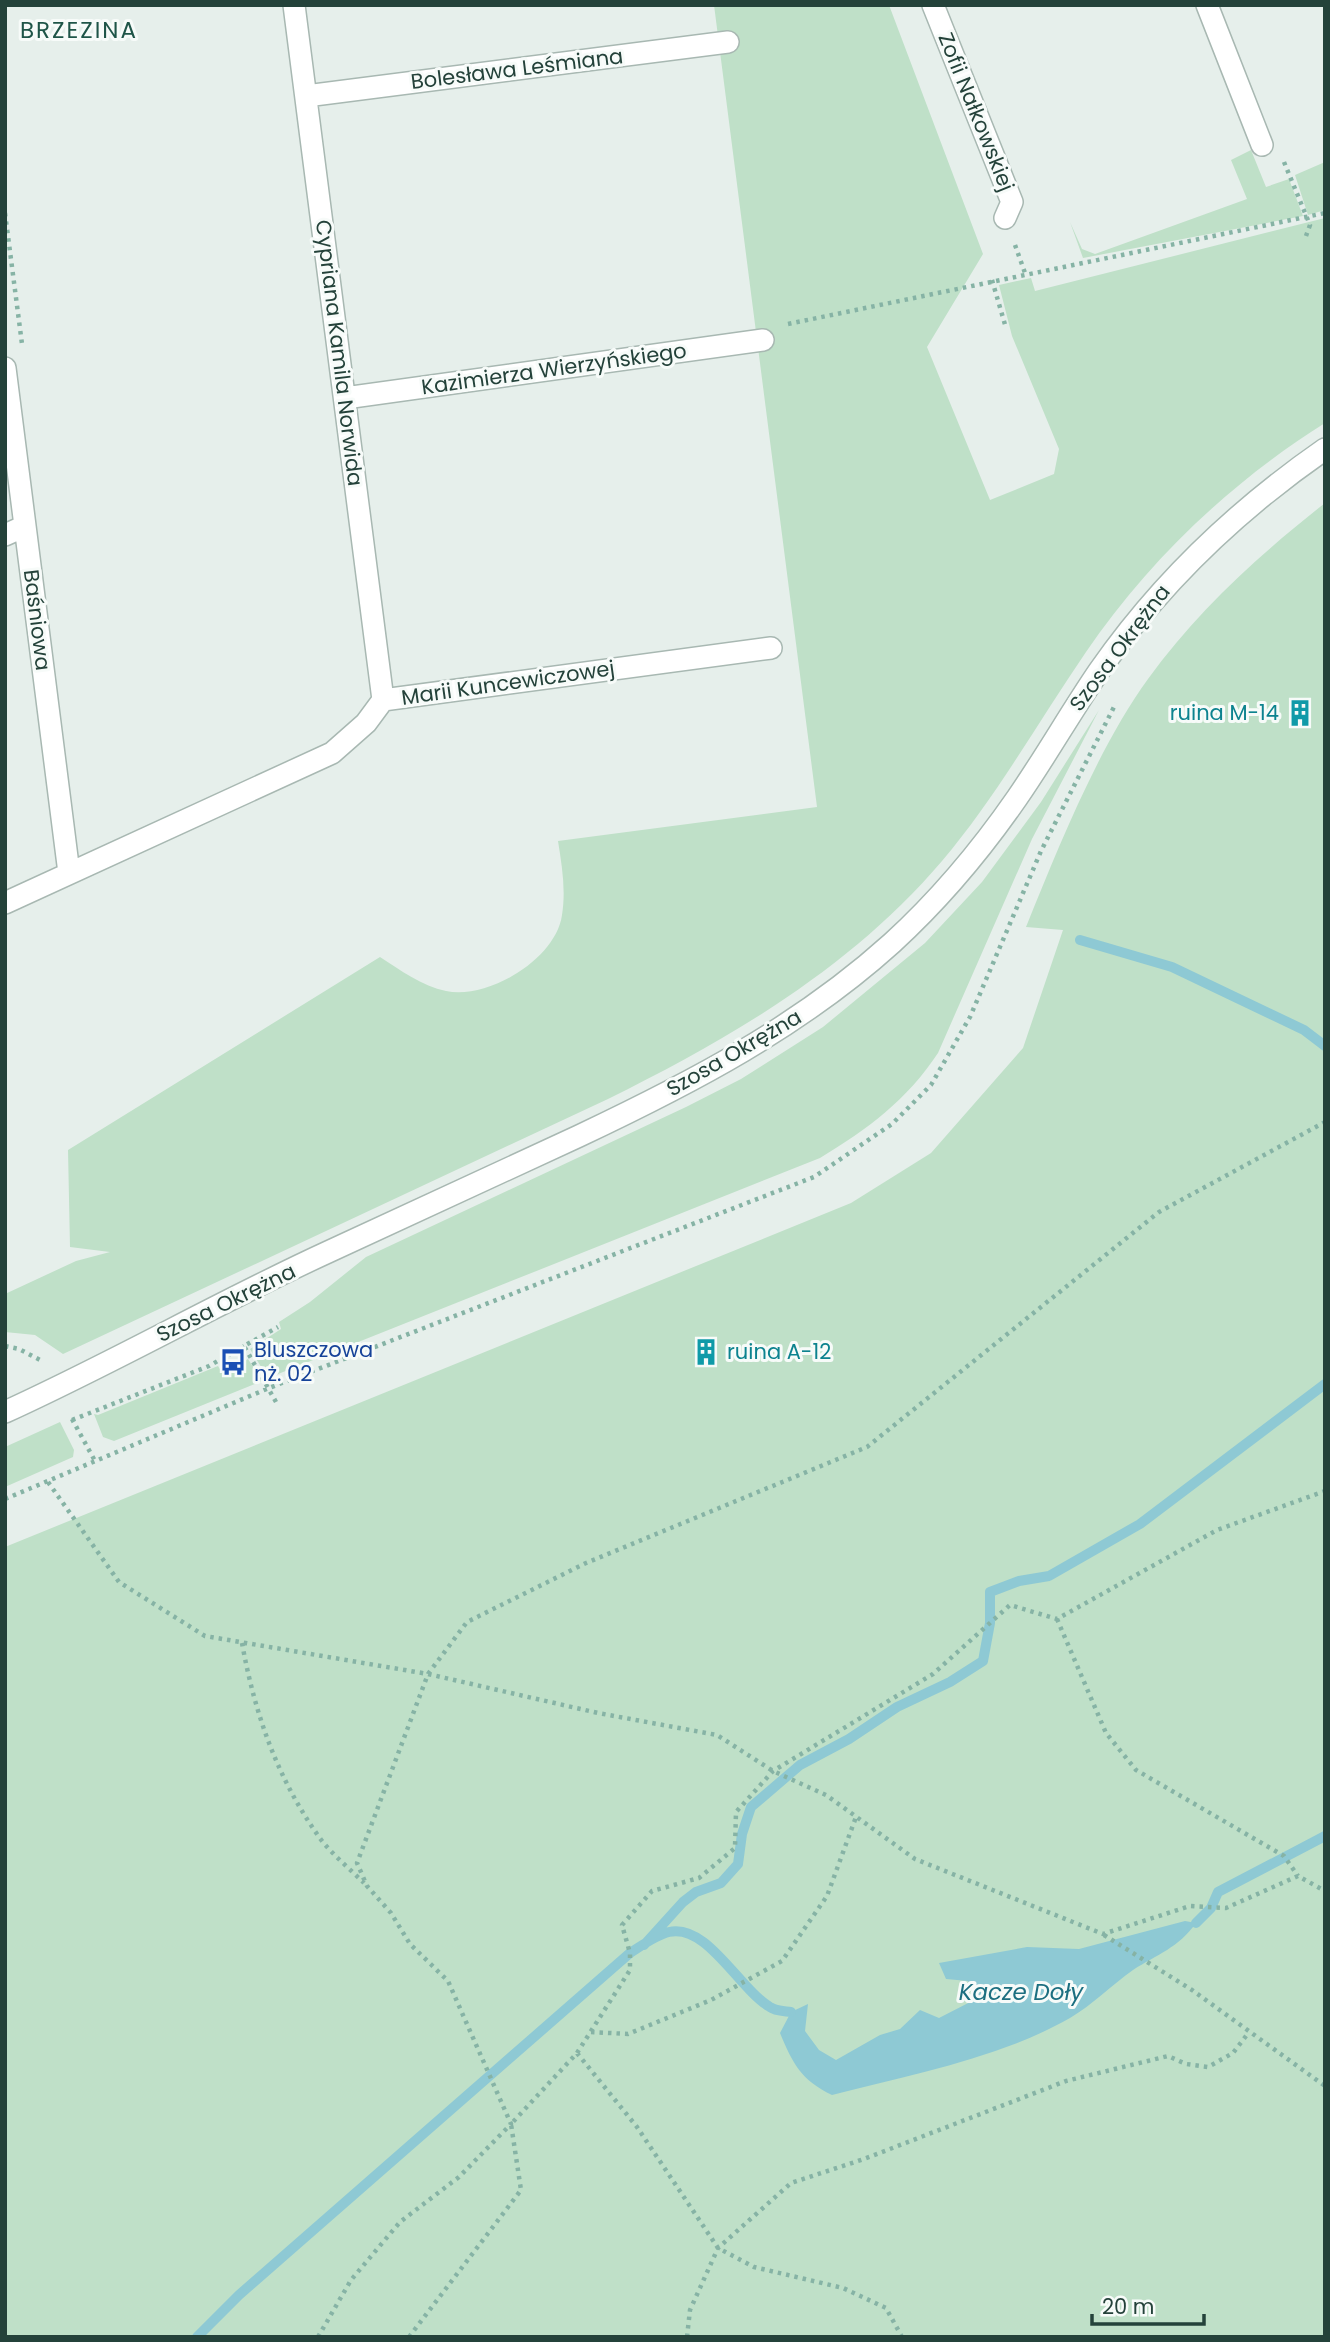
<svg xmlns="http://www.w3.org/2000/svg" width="1330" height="2342" font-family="Poppins,sans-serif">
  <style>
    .green { fill: #bfe0c8 }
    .water { fill: #8ec9d4 }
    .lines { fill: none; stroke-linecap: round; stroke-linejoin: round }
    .stream { stroke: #8ec9d4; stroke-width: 10 }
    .minor-casing { stroke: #a8b8b2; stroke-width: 24 }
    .path { stroke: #86b3a5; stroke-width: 4.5; stroke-dasharray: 3.5 5; stroke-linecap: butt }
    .minor { stroke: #fff; stroke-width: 21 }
    .labels { text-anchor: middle; stroke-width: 6; stroke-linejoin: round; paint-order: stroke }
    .street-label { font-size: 21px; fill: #24423a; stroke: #f7fbf9 }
    .culture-label { font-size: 21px; fill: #0d838f; stroke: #f7fbf9; text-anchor: end }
    .transit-label { font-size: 21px; fill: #164399; stroke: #f7fbf9; text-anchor: start }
    .neighbourhood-label { font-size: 23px; letter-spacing: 2px; fill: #1f5548; stroke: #f7fbf9 }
    .water-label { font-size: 23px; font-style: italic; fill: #1c6f80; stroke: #f7fbf9 }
  </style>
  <rect width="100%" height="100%" fill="#e6efeb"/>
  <!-- green -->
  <path class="green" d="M 714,5 L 889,5 L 983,254 L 927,347 L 990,500 L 1054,474 L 1059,449 L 1012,336 L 999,285 L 1031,278 L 1035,291 L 1325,218 L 1325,423 C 1231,482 1148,561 1086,652 C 1038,722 997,796 942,861 C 851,968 731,1038 608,1099 L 63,1354 L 35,1335 L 5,1332 L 5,1294 L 76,1261 L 110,1252 L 70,1247 L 68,1150 L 380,957 C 400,970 422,986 446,991 C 488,1000 556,959 562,915 C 566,890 562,866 558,841 L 817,807 Z
    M 1251,150 L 1266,187 L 1289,179 L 1303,216 L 1083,258 L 1070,222 L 1082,249 L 1095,254 L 1247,199 L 1231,160 Z
    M 1325,162 L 1325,210 L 1308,215 L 1295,175 Z
    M 1325,503 L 1325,2337 L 5,2337 L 5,1547 L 851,1203 L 931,1153 L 1023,1048 L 1063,930 L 1026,927 C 1058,848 1098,748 1148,679 C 1197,611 1259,555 1325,503 Z
    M 1099,710 L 1032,839 L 938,1053 C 907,1100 868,1129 820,1158 L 268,1378 L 250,1349 L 281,1329 L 279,1322 L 310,1302 L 366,1257 L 686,1107 L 741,1079 L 823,1027 L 925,943 L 982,882 L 1041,802 Z
    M 248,1359 L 262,1381 L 114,1441 L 103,1437 L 94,1414 L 98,1415 L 218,1366 L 223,1374 Z
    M 60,1422 L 74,1450 L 73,1457 L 5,1487 L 5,1447 Z"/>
  <!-- water -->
  <path class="water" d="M 1185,1921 L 1196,1923 C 1178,1948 1158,1954 1133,1970 C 1112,1985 1092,2005 1070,2018 C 998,2059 911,2074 832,2095 C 801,2080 793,2064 780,2033 L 791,2012 L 808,2004 L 805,2031 L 819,2050 L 836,2060 L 880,2035 L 900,2029 L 920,2010 L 939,2018 L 976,1999 L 968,1981 L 946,1979 L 939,1963 L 1027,1947 L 1079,1949 Z"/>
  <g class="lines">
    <!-- stream -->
    <path class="stream" d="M 1080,940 L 1172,967 L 1304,1030 L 1325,1046
      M 1196,1923 L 1211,1908 L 1218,1892 L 1325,1836
      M 644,1945 L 683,1902 L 696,1892 L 721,1883 L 738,1864 L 742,1834 L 751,1807 L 800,1765 L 849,1739 L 897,1707 L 950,1682 L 983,1661 L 990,1623 L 990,1592 L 1019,1581 L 1049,1576 L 1140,1524 L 1325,1384
      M 197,2337 L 239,2295 L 630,1953 C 641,1946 656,1935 669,1932 C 707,1923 739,1989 770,2007 C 775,2011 784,2011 791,2012"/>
    <defs>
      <path id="minor" d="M 294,5 L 383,700
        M 933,5 L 1012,202 L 1005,218
        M 1207,5 L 1262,145
        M 306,96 L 728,42
        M 5,368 L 69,873
        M 345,398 L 763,340
        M 5,535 L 25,526
        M 5,903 L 332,753 L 366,723 L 383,700 L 771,648
        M 5,1412 C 115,1362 219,1302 328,1252 C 412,1213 496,1175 579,1136 C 691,1083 799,1027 892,943 C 939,900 981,850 1017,798 C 1046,756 1071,712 1099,671 C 1161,582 1237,510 1325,449"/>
    </defs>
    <!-- minor casing -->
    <use href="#minor" class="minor-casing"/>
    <!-- path -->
    <path class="path" d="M 1284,162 L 1310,225 L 1306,236
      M 5,213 L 22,344
      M 1015,245 L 1025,273
      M 992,280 L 1006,328
      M 788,324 L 1325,213
      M 5,1346 L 19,1349 L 42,1361
      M 276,1402 L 244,1346 L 278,1327
      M 72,1419 L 95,1461
      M 72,1420 L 209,1366 L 244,1346
      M 48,1482 L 119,1582 L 205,1636 L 428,1674 L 598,1713 L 717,1735 L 773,1771 L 826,1795 L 915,1859 L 1103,1934 L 1190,1906 L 1226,1908 L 1298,1876 L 1325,1891
      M 5,1499 L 269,1388 L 814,1177 L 892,1124 L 931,1085 L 970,1017 L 1041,851 L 1116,703
      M 1057,1619 L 1106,1733 L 1136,1770 L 1284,1856 L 1298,1876
      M 242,1643 C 255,1715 278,1781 322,1841 C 334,1856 350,1869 364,1883
      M 1104,1935 L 1192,1990 L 1325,2086
      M 591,2032 L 628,2034 L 711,2000 L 782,1961 L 827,1896 L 856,1817
      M 577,2053 L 637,2127 L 718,2248 L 754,2267 L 843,2288 L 886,2308 L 902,2337
      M 318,2337 L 351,2280 L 400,2222 L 459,2177 L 511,2124 L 448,1981 L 410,1944 L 391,1913 L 367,1886 L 357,1863 L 428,1674 L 467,1622 L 586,1563 L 867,1447 L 1159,1212 L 1325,1122
      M 409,2337 L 521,2190 L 511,2124 L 577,2053 L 630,1970 L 630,1953 L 622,1925 L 652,1891 L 699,1878 L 735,1848 L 736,1812 L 773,1771 L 933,1674 L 1010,1605 L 1057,1619 L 1217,1530 L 1325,1491
      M 687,2337 L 690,2310 L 718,2248 L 791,2183 L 864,2159 L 1066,2081 L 1168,2056 L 1186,2064 L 1208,2067 L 1233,2053 L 1249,2032"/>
    <!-- minor -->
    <use href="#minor" class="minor"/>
  </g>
  <!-- icons -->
  <defs>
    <symbol id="building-bare" viewBox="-9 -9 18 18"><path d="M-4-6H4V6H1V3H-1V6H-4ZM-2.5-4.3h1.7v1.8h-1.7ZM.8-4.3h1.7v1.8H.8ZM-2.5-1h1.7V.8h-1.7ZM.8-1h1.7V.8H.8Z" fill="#0f9aa8" stroke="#f7fbf9" stroke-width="2.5" paint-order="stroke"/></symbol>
    <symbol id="bus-bare" viewBox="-9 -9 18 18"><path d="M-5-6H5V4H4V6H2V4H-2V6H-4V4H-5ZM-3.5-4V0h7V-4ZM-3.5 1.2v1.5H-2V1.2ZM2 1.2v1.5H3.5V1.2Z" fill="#1a4fb4" stroke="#f7fbf9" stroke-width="2.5" paint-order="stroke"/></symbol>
  </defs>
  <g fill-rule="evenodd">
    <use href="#building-bare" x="1281" y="694" width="38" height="38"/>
    <use href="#building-bare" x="687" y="1333" width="38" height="38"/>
    <use href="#bus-bare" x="214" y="1343" width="38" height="38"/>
  </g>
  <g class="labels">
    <!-- street labels -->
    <g class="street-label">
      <text transform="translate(517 69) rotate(-7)" y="7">Bolesława Leśmiana</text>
      <text transform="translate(976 112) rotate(68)" y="7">Zofii Nałkowskiej</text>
      <text transform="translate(339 353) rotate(83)" y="7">Cypriana Kamila Norwida</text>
      <text transform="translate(554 369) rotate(-8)" y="7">Kazimierza Wierzyńskiego</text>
      <text transform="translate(37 620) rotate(83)" y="7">Baśniowa</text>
      <text transform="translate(1120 648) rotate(-53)" y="7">Szosa Okrężna</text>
      <text transform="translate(508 683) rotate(-8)" y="7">Marii Kuncewiczowej</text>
      <text transform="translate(734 1053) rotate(-30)" y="7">Szosa Okrężna</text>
      <text transform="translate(226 1303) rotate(-26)" y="7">Szosa Okrężna</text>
    </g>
    <!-- culture labels -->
    <g class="culture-label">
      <text x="1279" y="720">ruina M-14</text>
      <text x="727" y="1359" text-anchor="start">ruina A-12</text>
    </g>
    <!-- transit labels -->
    <g class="transit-label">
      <text x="254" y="1357">Bluszczowa<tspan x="254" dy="24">nż. 02</tspan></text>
    </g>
    <!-- neighbourhood labels -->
    <g class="neighbourhood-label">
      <text x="79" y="38">BRZEZINA</text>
    </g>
    <!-- water labels -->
    <g class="water-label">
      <text x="1021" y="2000">Kacze Doły</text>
    </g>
  </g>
  <!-- border -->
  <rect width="1330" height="2342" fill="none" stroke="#24423a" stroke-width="14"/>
  <!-- scale -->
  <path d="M1092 2314v10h112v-10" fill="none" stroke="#24423a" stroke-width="3.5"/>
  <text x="1102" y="2314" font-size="21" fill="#24423a" stroke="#f7fbf9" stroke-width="5" paint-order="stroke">20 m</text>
</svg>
